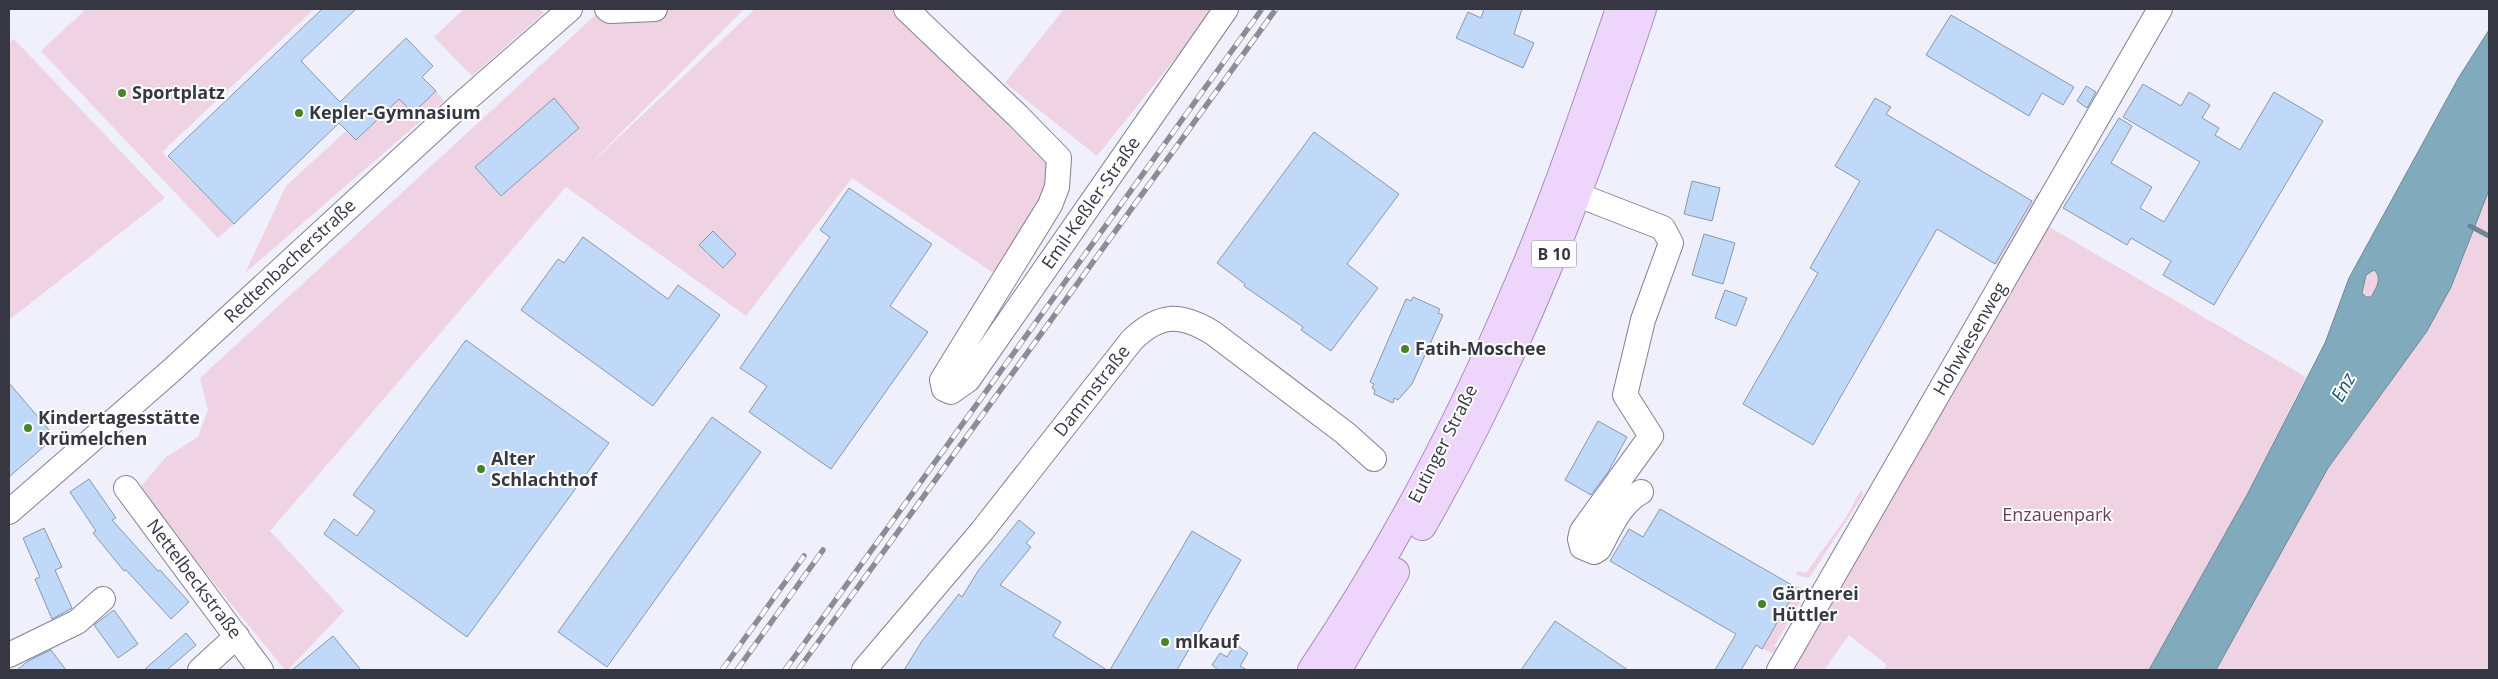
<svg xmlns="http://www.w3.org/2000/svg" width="2498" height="679" font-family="'Open Sans',sans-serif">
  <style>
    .green { fill: #efd3e3 }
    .water { fill: #81abbc; stroke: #6a8897; fill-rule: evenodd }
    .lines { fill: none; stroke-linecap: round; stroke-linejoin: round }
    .stream { stroke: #6a8897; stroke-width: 5 }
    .building { fill: #c0d9f8; stroke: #8798ae }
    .minor-casing { stroke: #80819a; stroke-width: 26 }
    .major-casing { stroke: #a68cba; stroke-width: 30 }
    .minor { stroke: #fff; stroke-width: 24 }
    .major { stroke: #eed5fc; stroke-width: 28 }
    .rail-casing { stroke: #8b8c97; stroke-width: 5.5 }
    .rail { stroke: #fff; stroke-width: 4; stroke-dasharray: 11; stroke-linecap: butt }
    .poi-dot { fill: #458526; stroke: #fff; stroke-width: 2 }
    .labels { text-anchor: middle; stroke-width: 4; stroke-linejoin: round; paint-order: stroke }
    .shield { fill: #fff; stroke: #72737b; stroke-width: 1 }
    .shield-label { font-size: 16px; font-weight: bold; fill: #363742 }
    .poi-label { font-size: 18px; font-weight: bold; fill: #363742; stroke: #fff; text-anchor: start }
    .street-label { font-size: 18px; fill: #363742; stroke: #fff }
    .park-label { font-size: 18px; fill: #6e3c5b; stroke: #fff }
    .water-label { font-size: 19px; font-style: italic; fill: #1a5165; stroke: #fff }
  </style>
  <rect width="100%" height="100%" fill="#eff0fb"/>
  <!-- green -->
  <path class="green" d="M 86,9 L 314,9 L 162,152 L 234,224 L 218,238 L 41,51 Z
    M 464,9 L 540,9 L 544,13 L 472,76 L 434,37 Z
    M 602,9 L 744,9 L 586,168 L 755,9 L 902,9 L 1059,158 L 1004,280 L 852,178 L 746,316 L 566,187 L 270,531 L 344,611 L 288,670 L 285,670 L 138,490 L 166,457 L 198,437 L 208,410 L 200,378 Z
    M 1064,9 L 1215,9 L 1097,156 L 1005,83 Z
    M 14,39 L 165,198 L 9,320 L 9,43 Z
    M 436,91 L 444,101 L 245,273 L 286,186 L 346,131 L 356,140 L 399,99 L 413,113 Z
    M 2489,190 L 2489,670 L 2216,670 L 2328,468 L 2427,331 Z
    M 2038,192 L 2042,196 L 2005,269 L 1995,264 Z
    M 2046,225 L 2306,377 L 2248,493 L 2149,670 L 1883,670 L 1887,665 L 1849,635 L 1824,670 L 1786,670 Z
    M 2374,270 C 2383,278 2376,288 2370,297 L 2366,297 L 2362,293 L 2366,275 Z
    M 1861,490 L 1864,494 L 1809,578 L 1796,575 L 1797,571 L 1806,573 L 1845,519 Z
    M 1799,586 L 1804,589 L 1805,594 L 1790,619 L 1782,614 Z
    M 1780,618 L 1788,623 L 1774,646 L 1778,648 L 1775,654 L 1762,649 Z"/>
  <!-- water -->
  <path class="water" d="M 2489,30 L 2489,190 L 2451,287 L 2427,331 L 2328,468 L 2216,670 L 2149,670 L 2248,493 L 2325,343 L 2349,278 L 2459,77 ZM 2374,270 C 2383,278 2376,288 2371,297 L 2366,297 L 2362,293 L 2366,275 Z"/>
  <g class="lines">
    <!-- stream -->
    <path class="stream" d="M 2470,226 L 2489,236"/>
  </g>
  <!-- building -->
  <path class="building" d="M 322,9 L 356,9 L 301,61 L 340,102 L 406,38 L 433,66 L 422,77 L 436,91 L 413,113 L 399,99 L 356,140 L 339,123 L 234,224 L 168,156 Z
    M 1484,9 L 1522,9 L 1514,34 L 1534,43 L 1523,68 L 1456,38 L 1468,12 L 1481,18 Z
    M 1951,15 L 2074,87 L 2063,105 L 2042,93 L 2029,116 L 1926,55 Z
    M 2143,84 L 2181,106 L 2189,92 L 2210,105 L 2202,118 L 2219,128 L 2215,135 L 2240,150 L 2274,92 L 2323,121 L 2214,305 L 2163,275 L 2171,261 L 2131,238 L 2127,245 L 2063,208 L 2119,118 L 2132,126 L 2111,163 L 2152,187 L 2140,208 L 2164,222 L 2200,162 L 2123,117 Z
    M 2086,86 L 2096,92 L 2087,108 L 2077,101 Z
    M 554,98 L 579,128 L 501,196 L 475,167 Z
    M 1875,98 L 1891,107 L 1886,114 L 2032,201 L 1995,264 L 1937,229 L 1813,445 L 1743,404 L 1818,273 L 1810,268 L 1860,181 L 1835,166 Z
    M 1314,132 L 1399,194 L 1347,264 L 1378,288 L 1331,351 L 1301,330 L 1303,327 L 1244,286 L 1245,284 L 1217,263 Z
    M 1692,181 L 1720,188 L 1712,221 L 1684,214 Z
    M 849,188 L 932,244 L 890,306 L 928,332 L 831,469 L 749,412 L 767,386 L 740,368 L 830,237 L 820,230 Z
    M 713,231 L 736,254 L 723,268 L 699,245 Z
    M 1704,234 L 1735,243 L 1723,284 L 1692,275 Z
    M 583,237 L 668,299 L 678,285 L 720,315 L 653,406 L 521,310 L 558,259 L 564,263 Z
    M 1725,290 L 1747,298 L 1736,326 L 1715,318 Z
    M 1413,297 L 1440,309 L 1438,313 L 1443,315 L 1412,384 L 1398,400 L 1394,398 L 1393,403 L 1374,394 L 1375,390 L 1372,388 L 1374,384 L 1370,382 L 1406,299 L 1411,301 Z
    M 466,340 L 609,443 L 467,637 L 324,534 L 334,519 L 357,536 L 375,511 L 353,495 Z
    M 9,383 L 55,437 L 9,477 Z
    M 712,417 L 761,452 L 607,667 L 558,632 Z
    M 1598,421 L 1627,437 L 1608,472 L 1591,495 L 1565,480 Z
    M 89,479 L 116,518 L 112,520 L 158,571 L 160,570 L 189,602 L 171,619 L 126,570 L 124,571 L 93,533 L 96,531 L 70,492 Z
    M 1660,509 L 1797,588 L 1762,649 L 1756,645 L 1741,670 L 1715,670 L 1736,634 L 1610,561 L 1629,529 L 1643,537 Z
    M 1019,520 L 1035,533 L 1026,543 L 1031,547 L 1000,585 L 1061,622 L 1053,636 L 1107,670 L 904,670 L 922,641 L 959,594 L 962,597 L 978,571 Z
    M 44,528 L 62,567 L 55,570 L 72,608 L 52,619 L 35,579 L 40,577 L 23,538 Z
    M 1192,531 L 1241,560 L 1177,670 L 1110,670 Z
    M 114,610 L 138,644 L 118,658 L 94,625 Z
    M 1555,621 L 1628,670 L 1521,670 Z
    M 186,633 L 196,645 L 167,670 L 144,670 Z
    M 333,636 L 361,670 L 292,670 Z
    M 1235,644 L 1248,653 L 1240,666 L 1247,670 L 1218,670 L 1212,665 L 1220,653 L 1227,657 Z
    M 51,650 L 66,670 L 17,670 L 28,661 Z"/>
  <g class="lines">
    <defs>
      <path id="minor" d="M 607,9 L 610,11 L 655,9
        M 906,9 L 1018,116 L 1059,158 L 1057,187 L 1050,205 L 942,380 L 944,389 L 951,392 L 968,380 L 1226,9
        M 1578,195 L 1663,228 L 1671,243 L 1643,320 L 1625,395 L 1651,436 L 1582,531 L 1580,539 L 1582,547 L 1594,552 L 1599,549 C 1610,529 1620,503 1641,492
        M 126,488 L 261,670
        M 9,512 L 172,370 L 458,107 L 570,9
        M 9,655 L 77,622 L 103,599
        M 200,670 L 237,636
        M 864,670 L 982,531 L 1132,340 C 1160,313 1180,313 1213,333 L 1345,433 L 1374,459
        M 1779,670 L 2160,9"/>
      <path id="major" d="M 1422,526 C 1516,362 1583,188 1642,9
        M 1312,670 C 1394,548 1463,417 1520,281 C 1558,192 1589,100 1620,9
        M 1337,670 L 1395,572"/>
    </defs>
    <!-- minor casing -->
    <use href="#minor" class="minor-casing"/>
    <!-- major casing -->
    <use href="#major" class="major-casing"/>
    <!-- minor -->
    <use href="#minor" class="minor"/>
    <!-- major -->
    <use href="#major" class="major"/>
    <defs>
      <path id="rail" d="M 722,670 L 804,556
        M 737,670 L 823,550
        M 785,670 L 1262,9
        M 798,670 L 1276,9"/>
    </defs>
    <!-- rail casing -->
    <use href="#rail" class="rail-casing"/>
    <!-- rail -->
    <use href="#rail" class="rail"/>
  </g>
  <!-- markers -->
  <g class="poi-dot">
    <circle cx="122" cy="93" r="5"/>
    <circle cx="299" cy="113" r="5"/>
    <circle cx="1405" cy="349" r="5"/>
    <circle cx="28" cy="428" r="5"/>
    <circle cx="481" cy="469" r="5"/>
    <circle cx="1762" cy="604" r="5"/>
    <circle cx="1165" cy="642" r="5"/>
  </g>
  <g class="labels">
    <!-- shield labels -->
    <rect class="shield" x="1531.5" y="240.5" width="45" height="27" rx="4"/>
    <g class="shield-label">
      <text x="1554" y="260">B 10</text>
    </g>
    <!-- poi labels -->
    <g class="poi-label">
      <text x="132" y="99">Sportplatz</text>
      <text x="309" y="119">Kepler-Gymnasium</text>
      <text x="1415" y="355">Fatih-Moschee</text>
      <text x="38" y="424">Kindertagesstätte<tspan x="38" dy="21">Krümelchen</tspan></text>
      <text x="491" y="465">Alter<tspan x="491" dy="21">Schlachthof</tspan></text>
      <text x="1772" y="600">Gärtnerei<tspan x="1772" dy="21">Hüttler</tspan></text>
      <text x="1175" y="648">mlkauf</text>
    </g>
    <!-- street labels -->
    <g class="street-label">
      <text transform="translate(1091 203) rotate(-55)" y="6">Emil-Keßler-Straße</text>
      <text transform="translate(290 261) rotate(-43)" y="6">Redtenbacherstraße</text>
      <text transform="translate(1970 339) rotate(-60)" y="6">Hohwiesenweg</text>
      <text transform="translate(1092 391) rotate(-52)" y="6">Dammstraße</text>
      <text transform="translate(1443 444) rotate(-63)" y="6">Eutinger Straße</text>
      <text transform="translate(194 579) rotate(53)" y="6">Nettelbeckstraße</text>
    </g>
    <!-- park labels -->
    <g class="park-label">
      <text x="2057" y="521">Enzauenpark</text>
    </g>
    <!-- water labels -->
    <g class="water-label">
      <text transform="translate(2343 387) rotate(-61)" y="7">Enz</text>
    </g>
  </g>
  <!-- border -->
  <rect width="2498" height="679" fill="none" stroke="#363742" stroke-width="20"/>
</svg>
